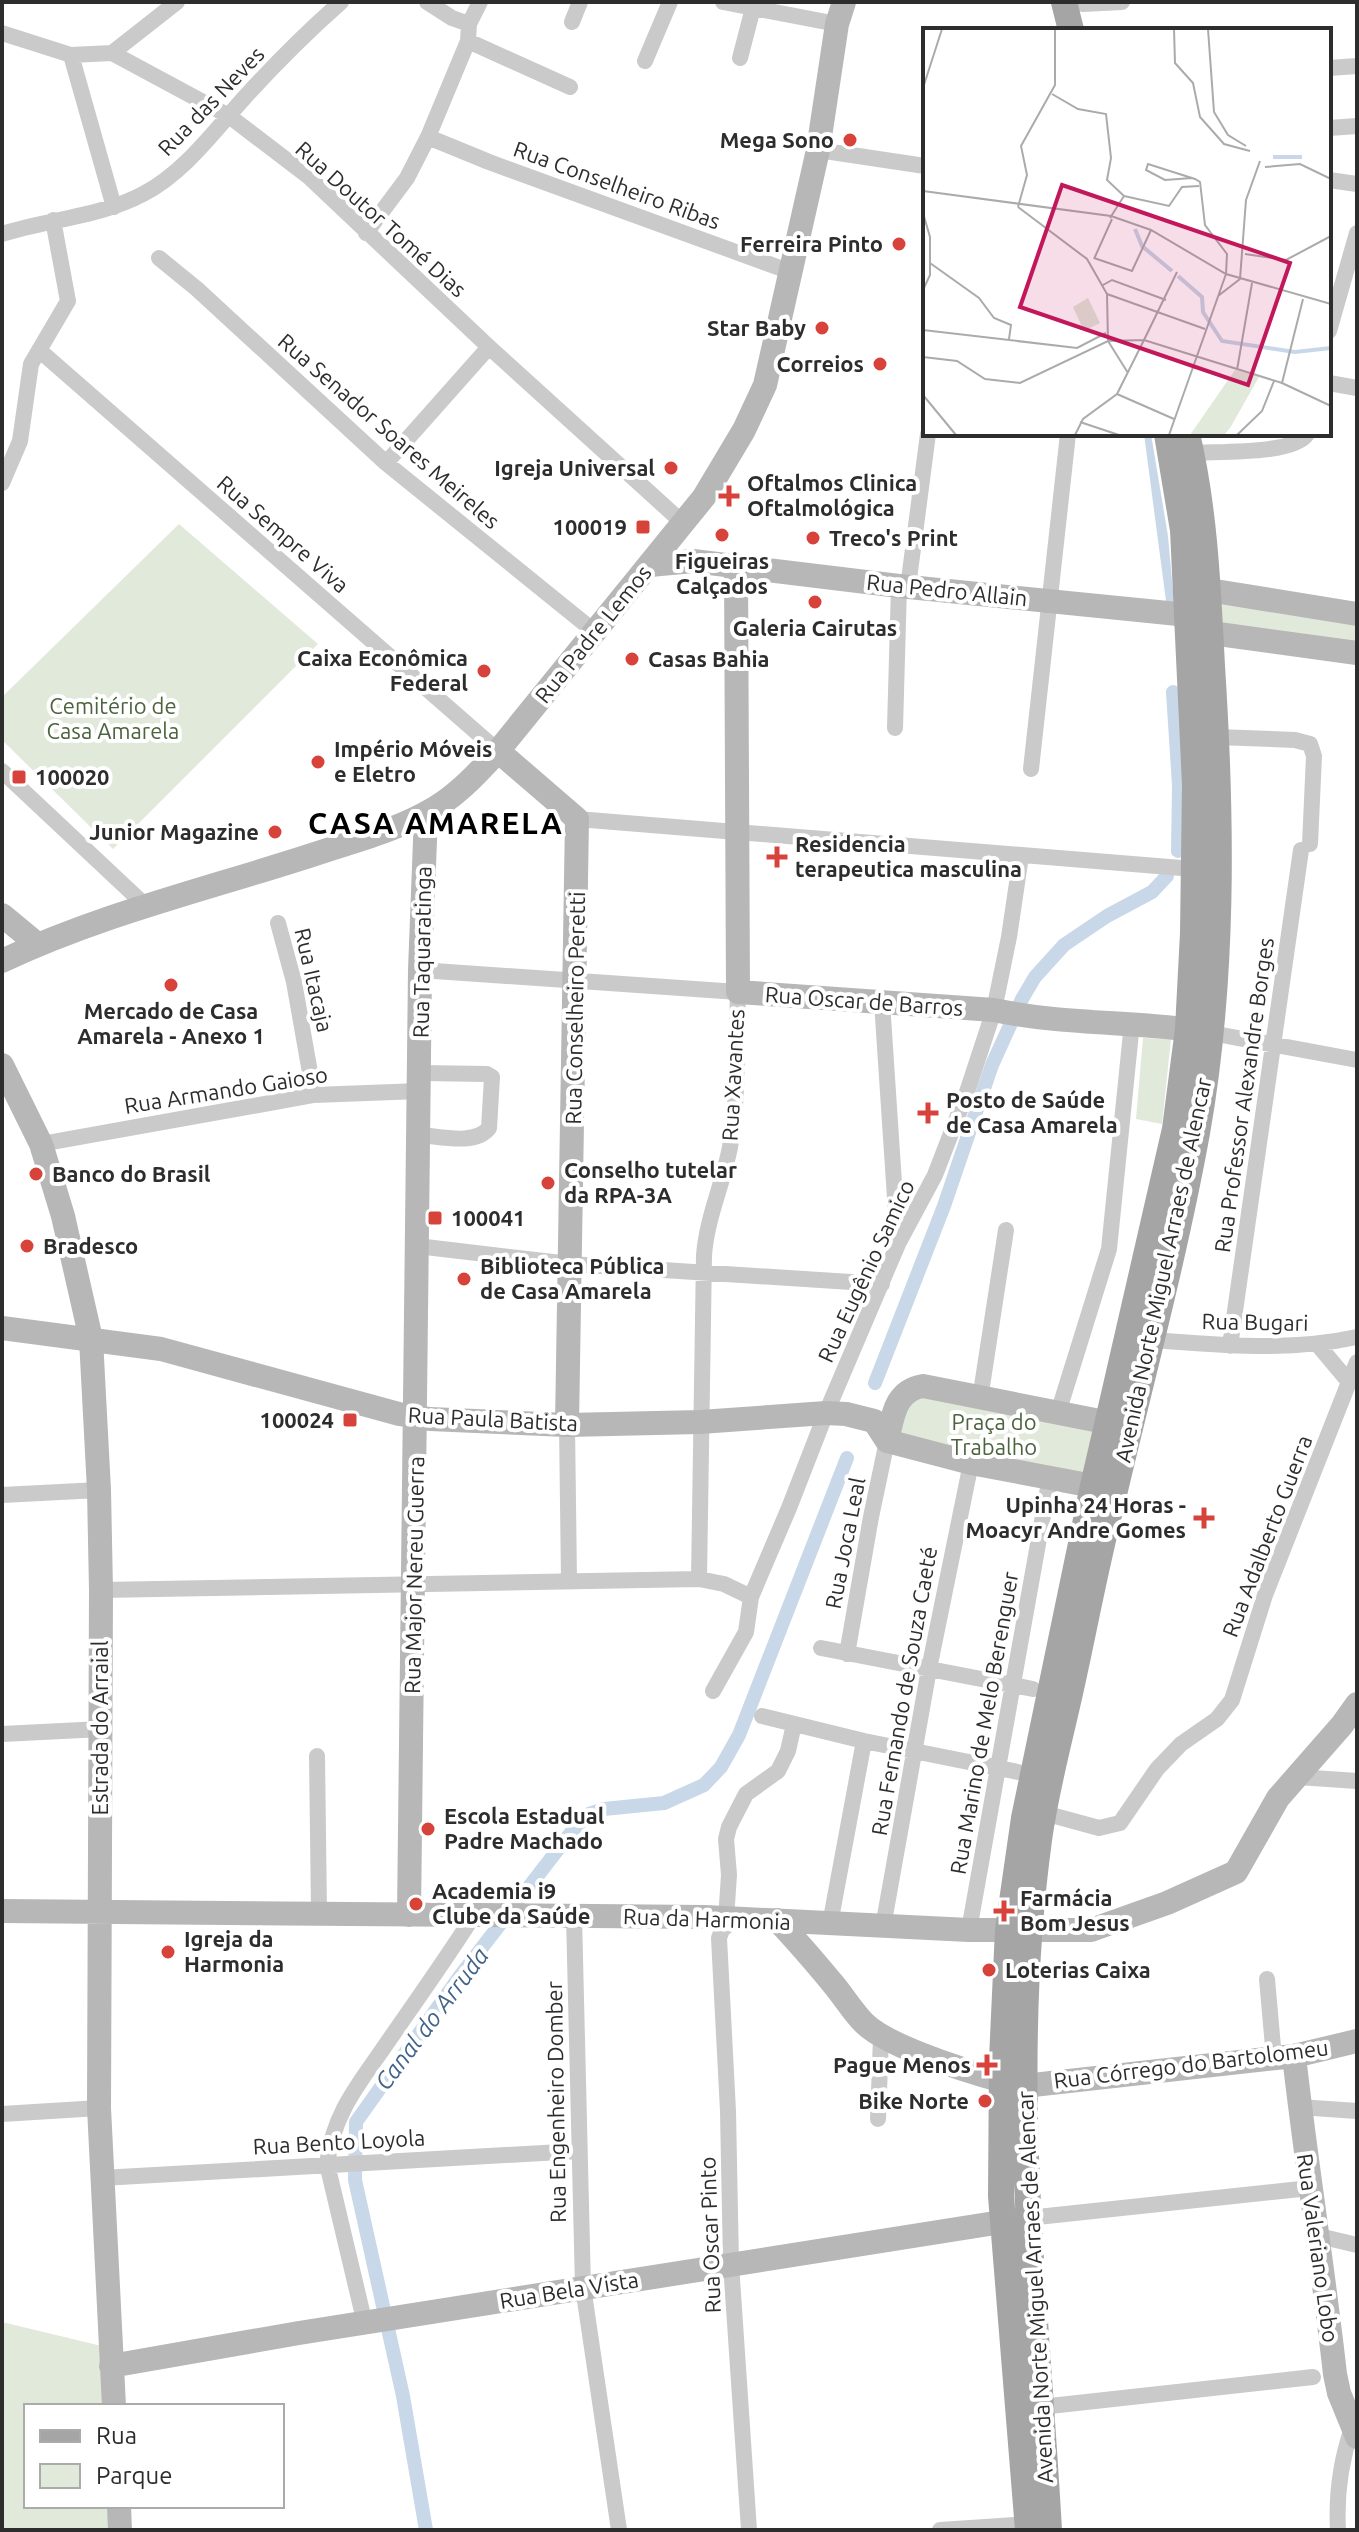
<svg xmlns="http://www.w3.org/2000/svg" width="1359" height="2532" font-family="Ubuntu,sans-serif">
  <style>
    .green { fill: #e1e9db }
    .water { fill: #c8d8e8 }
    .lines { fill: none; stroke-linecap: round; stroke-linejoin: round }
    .canal { stroke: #c8d8e8; stroke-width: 14 }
    .street { stroke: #cacaca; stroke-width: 16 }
    .secondary { stroke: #b7b7b7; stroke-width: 24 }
    .primary { stroke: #a5a5a5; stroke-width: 26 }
    .poi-dot { fill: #d7433b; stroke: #fff; stroke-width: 3 }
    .labels { text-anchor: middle; stroke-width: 8; stroke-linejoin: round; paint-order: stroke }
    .street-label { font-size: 22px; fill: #2d2d2d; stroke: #fff }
    .poi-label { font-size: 22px; font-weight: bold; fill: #2d2d2d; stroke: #fff; text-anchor: start }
    .park-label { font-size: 22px; fill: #4b643e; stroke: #fff }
    .water-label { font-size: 24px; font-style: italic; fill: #416488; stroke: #fff }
    .district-label { font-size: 30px; font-weight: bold; letter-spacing: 2px; fill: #000; stroke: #fff }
    .inset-river { fill: none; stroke: #c8d8e8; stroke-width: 4 }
    .inset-road { fill: none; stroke: #ababab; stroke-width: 2 }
    .view { fill: #c2185b; fill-opacity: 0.15; stroke: #c2185b; stroke-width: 4 }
    .inset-edge { fill: none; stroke: #2d2d2d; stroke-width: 4 }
  </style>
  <rect width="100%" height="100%" fill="#fff"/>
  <!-- green -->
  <path class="green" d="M 179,524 L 318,644 L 113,849 L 2,740 L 2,697 Z
    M 1214,599 L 1357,617 L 1357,648 L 1217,628 Z
    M 1143,1038 L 1171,1039 L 1162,1124 L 1136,1119 Z
    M 919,1396 L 1095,1428 L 1089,1474 L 975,1456 L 899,1433 L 907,1401 Z
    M 2,2322 L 110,2348 L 114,2406 L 26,2406 L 26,2506 L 119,2506 L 120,2530 L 2,2530 Z"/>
  <!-- water -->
  <path class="water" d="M 1144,434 L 1151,434 L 1168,536 L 1174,602 L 1166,601 Z"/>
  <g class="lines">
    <!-- canal -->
    <path class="canal" d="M 1173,692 L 1179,785 L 1178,851
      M 875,1383 L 944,1206 L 992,1065 L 1022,999 L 1035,977 L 1064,945 L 1107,916 L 1152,892 L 1167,876
      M 426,2530 L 403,2396 L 355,2180 L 356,2122 L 460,1976 L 573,1830 L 589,1814 L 604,1809 L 664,1803 L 704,1785 L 721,1767 L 739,1735 L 847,1458"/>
    <!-- street -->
    <path class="street" d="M 427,2 L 452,18 L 469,24
      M 723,2 L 837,24
      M 1083,4 L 1122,2
      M 572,22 L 580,2
      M 2,33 L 71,55 L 112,53 L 229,116 L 309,177 L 489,347 L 683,523
      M 468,41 L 570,87
      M 112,53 L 177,2
      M 71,55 L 114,207
      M 740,58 L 753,8
      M 645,61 L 670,2
      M 1329,68 L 1357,66
      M 1329,128 L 1357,126
      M 428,137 L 489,162 L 791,272
      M 818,150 L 925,166
      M 1329,180 L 1357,184
      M 366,233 L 407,178 L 428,137 L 468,41 L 469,24 L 480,2
      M 2,234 C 48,219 100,217 143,194 C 184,173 215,130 245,97 C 275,64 307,32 341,2
      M 159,258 L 197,289 L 386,463 L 595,632
      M 1329,331 L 1357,233
      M 39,350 L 498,751
      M 1329,383 L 1357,388
      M 1191,453 C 1216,451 1294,455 1307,434
      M 386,463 L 489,347
      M 2,483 L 20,441 L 31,364 L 68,301 L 53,220
      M 908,587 L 928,434
      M 895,728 L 899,586
      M 1217,737 L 1295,740 L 1310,744 L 1314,756 L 1310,844
      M 1031,769 L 1068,434
      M 2,771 L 147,907
      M 577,819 L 1194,869
      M 278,923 L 294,982 L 314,1095
      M 420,970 L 738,992 C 736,1043 739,1097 730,1147 C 723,1184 707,1217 704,1255 L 699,1579
      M 882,1002 L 898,1243
      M 1211,1033 L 1357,1060
      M 419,1135 C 439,1136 475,1146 489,1128 L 492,1077 L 487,1074 L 421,1073
      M 41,1144 L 314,1095 L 420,1091
      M 417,1246 L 570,1264 L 882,1284
      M 1152,1340 C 1222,1345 1287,1352 1357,1337
      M 1230,1346 L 1301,850
      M 1349,1382 L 1357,1362
      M 980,1399 L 1006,1230
      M 1058,1413 L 1109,1249 L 1132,1023
      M 567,1425 L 569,1581
      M 2,1495 L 99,1490
      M 101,1590 L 699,1579 L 724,1584 L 751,1597
      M 821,1648 L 1033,1689
      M 847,1654 L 871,1517 L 887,1441
      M 713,1691 L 746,1632 L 751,1597 L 789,1508 L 826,1413 L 898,1244 L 935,1175 L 967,1092 L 994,1010 L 1009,937 L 1021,856
      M 762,1716 L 864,1741 L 1018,1772
      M 2,1734 L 102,1729
      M 317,1756 L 319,1912
      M 1298,1777 L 1357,1781
      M 1044,1813 L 1099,1828 L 1120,1823 L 1157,1769 L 1181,1744 L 1217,1719 L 1232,1700 L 1265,1595 L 1349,1382 L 1318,1345
      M 574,1916 L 583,2287 L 619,2530
      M 726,1919 L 729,1875 L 726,1839 L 729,1827 L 746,1794 L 778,1771 L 788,1751 L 794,1724
      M 735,1919 L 722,1930 L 719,1938 L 728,2111 L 731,2264 L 749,2530
      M 830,1924 L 864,1741
      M 883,1927 L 929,1669 L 971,1463
      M 969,1930 L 1050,1477
      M 1267,1979 L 1274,2058
      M 1299,2107 L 1357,2111
      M 2,2114 L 99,2108
      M 878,2119 L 881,2037
      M 102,2178 L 578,2151
      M 1028,2218 L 1310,2188
      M 1319,2236 L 1357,2245
      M 365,2324 L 327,2164 C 333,2113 359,2084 387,2043 C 416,2001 446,1959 474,1915
      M 1041,2407 L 1313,2377
      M 940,2530 L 1028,2524
      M 1338,2530 C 1336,2494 1340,2463 1352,2428"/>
    <!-- secondary -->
    <path class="secondary" d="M 650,565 L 693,561 L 899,586 L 1188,615
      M 736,567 L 738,992 L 994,1010 C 1064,1025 1137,1021 1208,1032
      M 1190,587 L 1357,614
      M 1211,633 L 1357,653
      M 498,751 L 577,819 L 567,1425
      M 2,915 L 37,944
      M 2,961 C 101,914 211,888 315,854 C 351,842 390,832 424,814 C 453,800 477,774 498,751 L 704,497 L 744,430 L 765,385 L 818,150 L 837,24 L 844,2
      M 2,1065 L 41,1144 L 63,1216 L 91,1339 L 99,1490 L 101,1590 L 99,2108 L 114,2406
      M 2,1328 L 161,1349 L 399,1414 L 430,1419 L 567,1425 L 700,1422 L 826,1413 L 846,1414 L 874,1421 L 887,1441
      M 1093,1486 L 971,1463 L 887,1441 C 893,1417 894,1391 923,1386 L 1110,1423
      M 2,1911 L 705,1917 L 969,1930 L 1091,1930 L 1167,1903 L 1236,1872 L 1278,1798 L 1342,1725 L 1357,1704
      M 409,1915 L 420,970 L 426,814
      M 777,1920 C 797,1941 815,1962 834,1985 C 844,1997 853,2012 864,2023 C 890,2049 987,2078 1024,2086 L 1294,2056 L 1357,2041
      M 1294,2056 C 1306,2162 1323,2267 1335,2374 L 1339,2393 L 1357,2437
      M 111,2366 L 299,2333 L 1021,2219
      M 119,2506 L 120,2530"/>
    <!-- primary -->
    <path class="primary" d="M 1064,2 L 1071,30
      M 1028,2530 L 1001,2196 L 1002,2059 L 1008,1929 L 1024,1818 L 1093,1486 L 1175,1129 L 1188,1029 L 1193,933 L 1195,785 L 1183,530 L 1167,434
      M 1049,2530 C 1036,2297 1007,2073 1039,1840 C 1046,1788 1061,1735 1072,1684 C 1085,1625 1096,1565 1111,1507 C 1140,1383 1174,1259 1197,1133 C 1224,980 1222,821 1212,666 C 1208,589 1205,510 1187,434"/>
  </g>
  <!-- markers -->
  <g class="poi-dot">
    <circle cx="850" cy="140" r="8"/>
    <circle cx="899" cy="244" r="8"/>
    <circle cx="822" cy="328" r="8"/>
    <circle cx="880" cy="364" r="8"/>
    <circle cx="671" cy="468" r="8"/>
    <path d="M725 484h8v8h8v8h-8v8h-8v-8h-8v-8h8z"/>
    <rect x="635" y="519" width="16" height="16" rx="4"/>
    <circle cx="722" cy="535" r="8"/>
    <circle cx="813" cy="538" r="8"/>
    <circle cx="815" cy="602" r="8"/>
    <circle cx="632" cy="659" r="8"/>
    <circle cx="484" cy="671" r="8"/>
    <circle cx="318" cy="762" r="8"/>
    <rect x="11" y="769" width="16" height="16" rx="4"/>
    <circle cx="275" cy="832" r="8"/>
    <path d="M773 845h8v8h8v8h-8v8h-8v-8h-8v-8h8z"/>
    <circle cx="171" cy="985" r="8"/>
    <path d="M924 1101h8v8h8v8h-8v8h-8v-8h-8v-8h8z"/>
    <circle cx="36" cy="1174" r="8"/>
    <circle cx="548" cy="1183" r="8"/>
    <rect x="427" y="1210" width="16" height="16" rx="4"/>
    <circle cx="27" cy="1246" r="8"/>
    <circle cx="464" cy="1279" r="8"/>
    <rect x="342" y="1412" width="16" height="16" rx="4"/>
    <path d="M1200 1506h8v8h8v8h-8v8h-8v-8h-8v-8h8z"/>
    <circle cx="428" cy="1829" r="8"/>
    <circle cx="416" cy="1904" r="8"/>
    <path d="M1000 1899h8v8h8v8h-8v8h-8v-8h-8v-8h8z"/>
    <circle cx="168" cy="1952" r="8"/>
    <circle cx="989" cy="1970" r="8"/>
    <path d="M983 2053h8v8h8v8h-8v8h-8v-8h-8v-8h8z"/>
    <circle cx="985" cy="2101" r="8"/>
  </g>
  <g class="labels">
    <!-- street labels -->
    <g class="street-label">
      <text transform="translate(211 101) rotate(-46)" y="8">Rua das Neves</text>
      <text transform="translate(617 185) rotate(20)" y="8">Rua Conselheiro Ribas</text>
      <text transform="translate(381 219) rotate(42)" y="8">Rua Doutor Tomé Dias</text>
      <text transform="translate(389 431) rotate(41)" y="8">Rua Senador Soares Meireles</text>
      <text transform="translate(283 534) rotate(41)" y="8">Rua Sempre Viva</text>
      <text transform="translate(947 590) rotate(6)" y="8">Rua Pedro Allain</text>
      <text transform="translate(593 634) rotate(-51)" y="8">Rua Padre Lemos</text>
      <text transform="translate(422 952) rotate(-89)" y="8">Rua Taquaratinga</text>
      <text transform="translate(314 980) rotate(77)" y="8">Rua Itacaja</text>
      <text transform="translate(864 1001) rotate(4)" y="8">Rua Oscar de Barros</text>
      <text transform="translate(575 1008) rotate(-89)" y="8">Rua Conselheiro Peretti</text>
      <text transform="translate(733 1075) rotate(-87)" y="8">Rua Xavantes</text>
      <text transform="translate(226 1090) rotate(-9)" y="8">Rua Armando Gaioso</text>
      <text transform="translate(1244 1095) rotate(-82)" y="8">Rua Professor Alexandre Borges</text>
      <text transform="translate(1163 1270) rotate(-78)" y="8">Avenida Norte Miguel Arraes de Alencar</text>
      <text transform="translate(866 1271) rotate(-65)" y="8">Rua Eugênio Samico</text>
      <text transform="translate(1255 1322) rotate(1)" y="8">Rua Bugari</text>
      <text transform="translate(493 1419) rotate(3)" y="8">Rua Paula Batista</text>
      <text transform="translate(1267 1536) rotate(-69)" y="8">Rua Adalberto Guerra</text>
      <text transform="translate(845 1543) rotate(-79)" y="8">Rua Joca Leal</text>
      <text transform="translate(414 1575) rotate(-89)" y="8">Rua Major Nereu Guerra</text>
      <text transform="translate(904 1691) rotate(-80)" y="8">Rua Fernando de Souza Caeté</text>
      <text transform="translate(984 1723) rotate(-80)" y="8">Rua Marino de Melo Berenguer</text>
      <text transform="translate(100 1728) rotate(-90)" y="8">Estrada do Arraial</text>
      <text transform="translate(707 1919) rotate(2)" y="8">Rua da Harmonia</text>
      <text transform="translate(1191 2064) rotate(-7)" y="8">Rua Córrego do Bartolomeu</text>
      <text transform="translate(556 2102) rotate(-91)" y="8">Rua Engenheiro Domber</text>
      <text transform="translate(339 2142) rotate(-3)" y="8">Rua Bento Loyola</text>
      <text transform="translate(710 2235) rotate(-92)" y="8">Rua Oscar Pinto</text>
      <text transform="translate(1318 2248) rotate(82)" y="8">Rua Valeriano Lobo</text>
      <text transform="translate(1035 2287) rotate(-93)" y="8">Avenida Norte Miguel Arraes de Alencar</text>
      <text transform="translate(569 2290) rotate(-9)" y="8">Rua Bela Vista</text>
    </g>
    <!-- poi labels -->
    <g class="poi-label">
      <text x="834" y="148" text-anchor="end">Mega Sono</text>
      <text x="883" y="252" text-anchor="end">Ferreira Pinto</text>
      <text x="806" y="336" text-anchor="end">Star Baby</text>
      <text x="864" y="372" text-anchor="end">Correios</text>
      <text x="655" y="476" text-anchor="end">Igreja Universal</text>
      <text x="747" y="491">Oftalmos Clinica<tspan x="747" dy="25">Oftalmológica</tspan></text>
      <text x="627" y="535" text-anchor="end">100019</text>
      <text x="829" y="546">Treco's Print</text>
      <text x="722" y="569" text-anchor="middle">Figueiras<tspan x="722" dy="25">Calçados</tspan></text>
      <text x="815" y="636" text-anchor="middle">Galeria Cairutas</text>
      <text x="468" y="666" text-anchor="end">Caixa Econômica<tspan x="468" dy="25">Federal</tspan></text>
      <text x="648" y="667">Casas Bahia</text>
      <text x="334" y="757">Império Móveis<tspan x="334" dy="25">e Eletro</tspan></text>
      <text x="35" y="785">100020</text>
      <text x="259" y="840" text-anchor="end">Junior Magazine</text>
      <text x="795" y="852">Residencia<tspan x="795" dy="25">terapeutica masculina</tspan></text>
      <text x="171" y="1019" text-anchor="middle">Mercado de Casa<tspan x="171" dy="25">Amarela - Anexo 1</tspan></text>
      <text x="946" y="1108">Posto de Saúde<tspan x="946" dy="25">de Casa Amarela</tspan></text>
      <text x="564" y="1178">Conselho tutelar<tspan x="564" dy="25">da RPA-3A</tspan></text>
      <text x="52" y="1182">Banco do Brasil</text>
      <text x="451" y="1226">100041</text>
      <text x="43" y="1254">Bradesco</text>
      <text x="480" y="1274">Biblioteca Pública<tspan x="480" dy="25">de Casa Amarela</tspan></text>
      <text x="334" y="1428" text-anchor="end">100024</text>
      <text x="1186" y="1513" text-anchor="end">Upinha 24 Horas -<tspan x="1186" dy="25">Moacyr Andre Gomes</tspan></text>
      <text x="444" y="1824">Escola Estadual<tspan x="444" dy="25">Padre Machado</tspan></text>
      <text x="432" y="1899">Academia i9<tspan x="432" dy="25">Clube da Saúde</tspan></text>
      <text x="1020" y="1906">Farmácia<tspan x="1020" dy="25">Bom Jesus</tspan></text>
      <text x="184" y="1947">Igreja da<tspan x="184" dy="25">Harmonia</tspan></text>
      <text x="1005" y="1978">Loterias Caixa</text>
      <text x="971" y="2073" text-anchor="end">Pague Menos</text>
      <text x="969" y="2109" text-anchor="end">Bike Norte</text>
    </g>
    <!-- park labels -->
    <g class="park-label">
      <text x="113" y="714">Cemitério de<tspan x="113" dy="25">Casa Amarela</tspan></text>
      <text x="994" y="1430">Praça do<tspan x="994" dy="25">Trabalho</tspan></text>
    </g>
    <!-- water labels -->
    <g class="water-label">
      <text transform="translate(432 2019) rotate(-53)" y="8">Canal do Arruda</text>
    </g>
    <!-- district labels -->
    <g class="district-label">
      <text x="436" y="834">CASA AMARELA</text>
    </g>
  </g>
  <!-- overview -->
  <g transform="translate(923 28)">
    <rect width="408" height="408" fill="#fff"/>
    <path d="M 165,270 L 177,295 L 161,303 L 150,279 ZM 312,342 L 336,349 L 307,400 L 301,407 L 267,407 Z" fill="#e1e9db"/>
    <path class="inset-river" d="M 350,129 L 379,129M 212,201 L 219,218 L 249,243M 255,248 L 279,269 L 280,284 L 299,313 L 372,324 L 408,320"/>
    <path class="inset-road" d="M 251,1 L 252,35 L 270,55 L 277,89 L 301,116 L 327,123M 285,1 L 291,84 L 305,107 L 323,118M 0,60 L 19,1M 129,66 L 155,81 L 183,86 L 188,130 L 184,152 L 201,168M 342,139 L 377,136 L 408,151M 269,150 L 242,152 L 223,142 L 225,136 L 272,151 L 277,154 L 282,197 L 304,226 L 303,246M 0,163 L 188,188 L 228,202 L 303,246 L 408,276M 201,168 L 246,178 L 259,159 L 276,158M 95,179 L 164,231 L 184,266 L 185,313 L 205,345M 95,179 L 104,147 L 98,118 L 132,57 L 132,1M 0,185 L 7,209 L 7,247 L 0,262M 187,190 L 201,168M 322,226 L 363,232 L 408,208M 171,230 L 209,243 L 228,202M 171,231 L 189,191M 7,235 L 56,270 L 71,290 L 88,297 L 86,311M 180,257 L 189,252 L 243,272M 184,266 L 282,301M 295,268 L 317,251 L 323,172 L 337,133M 0,302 L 154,320 L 183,305M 221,312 L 254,244M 0,329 L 34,333 L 62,351 L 97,355 L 185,313 L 221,312 L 359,355 L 408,378M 314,342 L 329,255M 359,355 L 380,271M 194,366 L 251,391M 0,367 L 33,407M 157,394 L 196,407M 152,407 L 160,391 L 194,366 L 221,312M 246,407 L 303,246M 314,407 L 339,383 L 351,353"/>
    <path class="view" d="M 139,157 L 367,235 L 325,357 L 97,279 Z"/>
    <rect width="408" height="408" class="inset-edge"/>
  </g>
  <!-- border -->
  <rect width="1359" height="2532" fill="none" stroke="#2d2d2d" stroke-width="8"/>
  <!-- legend -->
  <rect x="24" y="2404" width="260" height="104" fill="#ffffff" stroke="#ababab" stroke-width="2"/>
  <rect x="40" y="2430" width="40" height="12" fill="#a5a5a5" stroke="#ababab" stroke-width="2"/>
  <text x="96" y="2444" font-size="24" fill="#2d2d2d">Rua</text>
  <rect x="40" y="2464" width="40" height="24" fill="#e1e9db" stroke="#ababab" stroke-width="2"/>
  <text x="96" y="2484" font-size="24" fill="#2d2d2d">Parque</text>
</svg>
